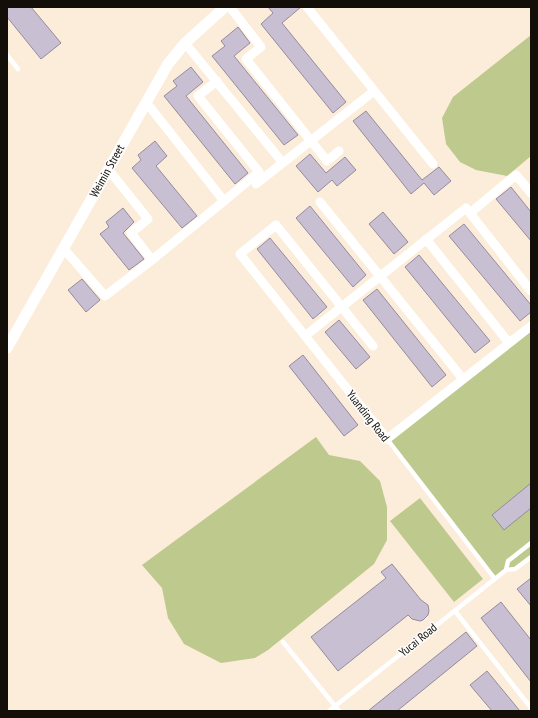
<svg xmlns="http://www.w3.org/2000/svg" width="538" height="718" font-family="'PT Sans Narrow',sans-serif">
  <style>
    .green { fill: #bec98d }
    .building { fill: #c9bfd2; stroke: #958b9e }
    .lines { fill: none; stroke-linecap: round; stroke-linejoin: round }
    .service { stroke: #fff; stroke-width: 4.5 }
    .minor { stroke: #fff; stroke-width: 9 }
    .tertiary { stroke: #fff; stroke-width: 11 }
    .labels { text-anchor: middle; stroke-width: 3; stroke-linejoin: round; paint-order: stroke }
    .street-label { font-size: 12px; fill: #130f08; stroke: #fdfdfd }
  </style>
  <rect width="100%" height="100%" fill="#fcedda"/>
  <!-- green -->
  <path class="green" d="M 531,35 L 531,156 L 507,176 L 476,170 L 460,162 L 446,144 L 442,118 L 453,97 Z
    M 531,326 L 531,557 L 515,569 L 506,570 L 495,579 L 387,439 Z
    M 316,437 L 329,455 L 360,461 L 380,481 L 387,507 L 387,540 L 374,564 L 268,650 L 255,658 L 221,663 L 184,644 L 168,618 L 162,588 L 142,565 Z
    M 420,498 L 483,579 L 454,602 L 390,521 Z"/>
  <!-- building -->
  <path class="building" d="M 7,7 L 31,7 L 61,43 L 41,59 L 7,17 Z
    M 268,7 L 301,7 L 282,23 L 346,102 L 333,113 L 261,24 L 273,13 Z
    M 238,27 L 250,43 L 234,56 L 298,135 L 284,145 L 212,56 L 225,46 L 221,41 Z
    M 191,67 L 203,82 L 186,96 L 248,173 L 235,184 L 164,96 L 177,86 L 173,81 Z
    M 366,111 L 422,180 L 439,167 L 451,181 L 434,195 L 424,183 L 411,194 L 353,121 Z
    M 155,141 L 167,156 L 156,166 L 197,216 L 182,228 L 132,168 L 141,160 L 138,155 Z
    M 310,154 L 326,173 L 345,157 L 356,170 L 337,186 L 332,180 L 318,192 L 296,166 Z
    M 511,187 L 531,212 L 531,241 L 496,199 Z
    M 310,206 L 366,275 L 353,287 L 296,218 Z
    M 123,208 L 134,222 L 123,233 L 144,259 L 129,270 L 100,234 L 109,227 L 106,222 Z
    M 383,212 L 408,242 L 394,254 L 369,224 Z
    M 464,224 L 531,305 L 531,312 L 520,321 L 449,236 Z
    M 270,238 L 327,307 L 313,319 L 257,249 Z
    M 419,255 L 490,341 L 475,353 L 405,267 Z
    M 82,279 L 100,300 L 86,312 L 68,290 Z
    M 377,289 L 446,375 L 432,387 L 363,300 Z
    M 339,320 L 370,357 L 356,369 L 325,332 Z
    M 303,355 L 358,425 L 344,436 L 289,366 Z
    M 531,483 L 531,508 L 504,530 L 492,515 Z
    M 392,564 L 421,600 L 428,605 L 429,611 L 428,615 L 423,620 L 420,621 L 412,619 L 408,615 L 338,671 L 311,637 L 386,578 L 381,572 Z
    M 531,578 L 531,606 L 517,589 Z
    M 501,602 L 531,640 L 531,682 L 481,618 Z
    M 466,632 L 477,646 L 397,711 L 368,711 Z
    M 487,671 L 520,711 L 492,711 L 470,685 Z"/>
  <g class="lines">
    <!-- service -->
    <path class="service" d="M 7,55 L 18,69
      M 387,439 L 495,579
      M 531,543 L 508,561 L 506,570 L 515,569 L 531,557
      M 455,611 L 531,708
      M 283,642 L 339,711
      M 329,711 L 506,570"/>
    <!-- minor -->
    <path class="minor" d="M 230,7 L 261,47 L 246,59 L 327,161 L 339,151
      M 307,7 L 433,164
      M 185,43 L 283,163
      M 146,102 L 224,201 L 259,172 L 198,96 L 217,81
      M 256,184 L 374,91
      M 320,202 L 463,379
      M 470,213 L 516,175 L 531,193
      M 426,239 L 509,343
      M 64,249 L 105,296 L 152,260 L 131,233 L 148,219 L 108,169
      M 152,260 L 224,201
      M 305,336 L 466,208 L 531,291
      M 373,346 L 276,225 L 240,254 L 387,439 L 531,326"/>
    <!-- tertiary -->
    <path class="tertiary" d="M 7,348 L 168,64 L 185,43 L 225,7"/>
  </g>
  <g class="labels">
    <!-- street labels -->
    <g class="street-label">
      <text transform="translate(107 171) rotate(-61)" y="4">Weimin Street</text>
      <text transform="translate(368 416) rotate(52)" y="4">Yuanding Road</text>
      <text transform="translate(418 640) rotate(-39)" y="4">Yucai Road</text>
    </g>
  </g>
  <!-- border -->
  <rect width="538" height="718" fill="none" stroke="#130f08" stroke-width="16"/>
</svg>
